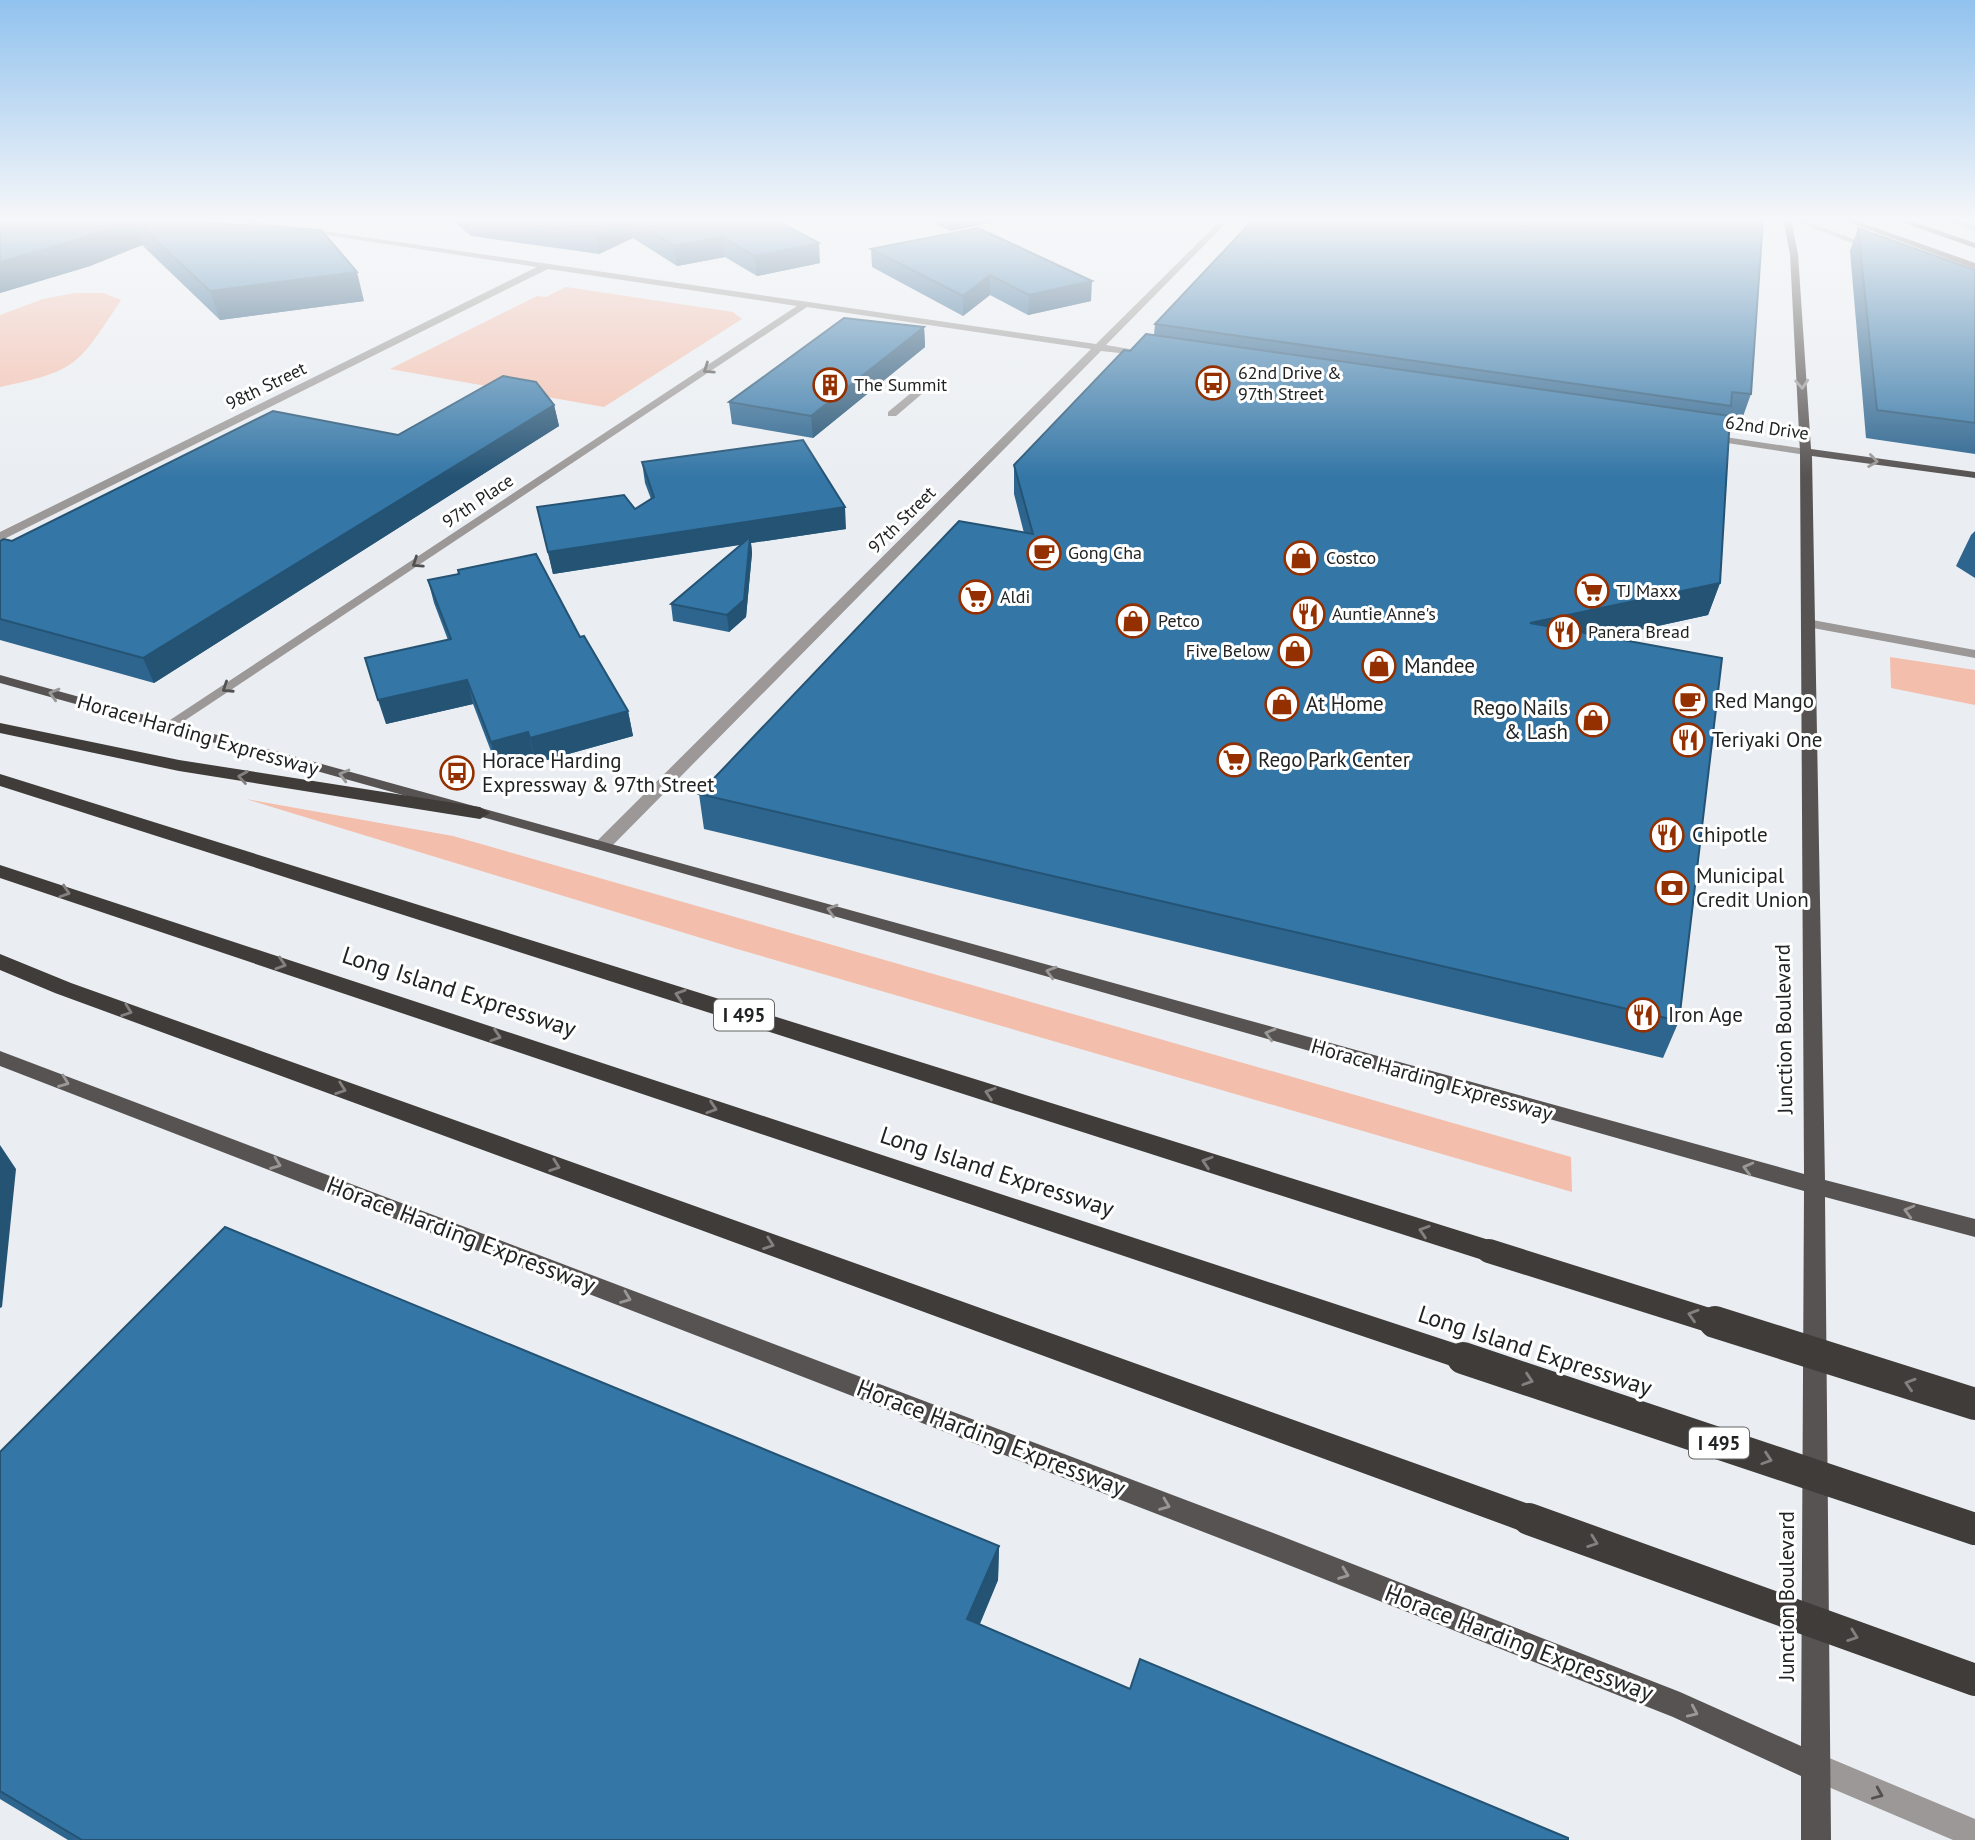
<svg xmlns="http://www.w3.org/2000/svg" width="1975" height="1840" font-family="'PT Sans',sans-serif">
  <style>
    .green { fill: #f3beac }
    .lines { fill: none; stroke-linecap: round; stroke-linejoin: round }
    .minor { fill: #9b9897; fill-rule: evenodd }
    .major { fill: #575352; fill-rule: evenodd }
    .highway { fill: #403c3a; fill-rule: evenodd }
    .highway-bridge-far1 { stroke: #403c3a; stroke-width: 24 }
    .highway-bridge { stroke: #403c3a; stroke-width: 32 }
    .wall { fill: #2d658f }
    .shaded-wall { fill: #245374 }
    .building { fill: #3476a6; stroke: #245374; stroke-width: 2 }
    .oneway { stroke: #515151 }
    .oneway2 { stroke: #9a9897 }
    .oneway3 { stroke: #83807f }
    .labels { text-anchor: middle; stroke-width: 6; stroke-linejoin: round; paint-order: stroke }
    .far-poi-label { font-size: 18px; fill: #202223; stroke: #fff; text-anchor: start }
    .far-street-label { font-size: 18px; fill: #202223; stroke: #fff }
    .shield { fill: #fff; stroke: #636465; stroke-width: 2 }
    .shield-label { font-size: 19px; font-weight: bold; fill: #202223 }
    .poi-label { font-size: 21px; fill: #202223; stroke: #fff; text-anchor: start }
    .street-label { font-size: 21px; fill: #202223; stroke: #fff }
    .near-street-label { font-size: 24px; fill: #202223; stroke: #fff }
  </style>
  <rect width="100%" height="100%" fill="#eaeef2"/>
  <!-- green -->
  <path class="green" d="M 566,287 L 733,312 L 742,319 L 604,407 L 390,369 L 537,296 L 546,297 Z
    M 75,293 L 103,293 L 121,300 C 78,365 78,371 0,387 L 0,315 L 43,299 Z
    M 1890,657 L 1975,670 L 1975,705 L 1891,688 Z
    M 246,799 L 453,836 L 1571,1157 L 1572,1192 L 737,949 Z"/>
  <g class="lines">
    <!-- minor -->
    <path class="minor" d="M 221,219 L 241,219 L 1096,344 L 1222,219 L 1230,219 L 1106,345 L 1147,352 L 1147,356 L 1101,351 L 609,849 L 603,850 L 595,845 L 597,841 L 1091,349 L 807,307 L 169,731 L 164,730 L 164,724 L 797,306 L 548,269 L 0,541 L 0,532 L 537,267 Z
      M 1790,219 L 1801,219 L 1877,248 L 1870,250 Z
      M 1942,219 L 1954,219 L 1975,226 L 1975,231 Z
      M 928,379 L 937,381 L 896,416 L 888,416 L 888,412 Z
      M 1705,434 L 1806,449 L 1812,452 L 1806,455 L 1701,439 L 1700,437 Z
      M 1807,619 L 1975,650 L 1975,658 L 1802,626 L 1802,620 Z
      M 1815,1752 L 1975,1819 L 1975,1840 L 1953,1840 L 1805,1777 L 1800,1767 L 1805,1757 Z"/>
    <!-- major -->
    <path class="major" d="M 1783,219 L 1791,219 L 1798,254 L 1811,449 L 1975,472 L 1975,478 L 1812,456 L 1825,1180 L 1975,1219 L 1975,1237 L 1825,1197 L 1831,1840 L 1801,1840 L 1801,1776 L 1673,1717 L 1281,1562 L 0,1066 L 0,1051 L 1281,1536 L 1680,1692 L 1801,1746 L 1804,1191 L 597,849 L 0,683 L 0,675 L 1804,1174 L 1800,452 L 1790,254 Z
      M 1840,219 L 1851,219 L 1975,263 L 1975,269 Z
      M 1893,219 L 1905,219 L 1975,243 L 1975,248 Z"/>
    <!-- highway -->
    <path class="highway" d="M 0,723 L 179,760 L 480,807 L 490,813 L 480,819 L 179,771 L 0,733 Z
      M 0,774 L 1489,1240 L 1498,1243 L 1502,1251 L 1498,1259 L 1489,1262 L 0,786 Z
      M 0,865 L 1463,1346 L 1473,1349 L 1477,1358 L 1473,1367 L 1463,1370 L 0,878 Z
      M 0,954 L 71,983 L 1529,1504 L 1540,1508 L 1544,1519 L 1540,1530 L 1529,1534 L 55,993 L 0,970 Z"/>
    <!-- highway-bridge-far1 -->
    <path class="highway-bridge-far1" d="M 1489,1251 L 1721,1324"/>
    <!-- highway-bridge -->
    <path class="highway-bridge" d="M 1715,1322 L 1975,1404
      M 1463,1358 L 1975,1529
      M 1529,1519 L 1975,1680"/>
  </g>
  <!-- wall -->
  <path class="wall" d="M 0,219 L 204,219 L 197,222 L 364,301 L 220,320 L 142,245 L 90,266 L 0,293 Z
    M 450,219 L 774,219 L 820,263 L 757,276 L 725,257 L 677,266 L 633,238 L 599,254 L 471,236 Z
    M 926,219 L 1008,219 L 950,231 Z
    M 978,228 L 1091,301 L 1028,315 L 990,295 L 963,316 L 872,267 L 871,249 Z
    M 1858,228 L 1975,270 L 1975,454 L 1866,438 L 1850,251 Z
    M 1155,324 L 1751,394 L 1741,422 L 1730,421 L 1720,583 L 1708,615 L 1607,637 L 1679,1021 L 1663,1058 L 704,829 L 699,794 L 1024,533 L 1014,494 L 1014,465 L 1130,351 L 1154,335 Z
    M 924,327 L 925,347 L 813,438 L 732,424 L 729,402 Z
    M 554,405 L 559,426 L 154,683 L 0,640 L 0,541 L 12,541 L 398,435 Z
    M 642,462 L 846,529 L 751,543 L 752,553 L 746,617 L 729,632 L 673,621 L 671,604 L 740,545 L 553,574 L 537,507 L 635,509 L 651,499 L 645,483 Z
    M 1975,531 L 1975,578 L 1956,566 L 1971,535 Z
    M 428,580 L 580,637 L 628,711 L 633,736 L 536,763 L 534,757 L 497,767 L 473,704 L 386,724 L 448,640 L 434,603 Z
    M 0,1452 L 999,1546 L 998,1580 L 980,1624 L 1130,1689 L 1568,1840 L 68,1840 L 0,1799 Z"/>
  <!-- shaded-wall -->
  <path class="shaded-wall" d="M 131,219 L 133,219 L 142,245 L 90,266 L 0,293 L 0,262 Z
    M 135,219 L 204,219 L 155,239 Z
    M 628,219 L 630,219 L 633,238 L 599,254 L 595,234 Z
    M 950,219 L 1008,219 L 950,231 Z
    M 723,237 L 725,257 L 677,266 L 674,246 Z
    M 819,243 L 820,263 L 757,276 L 754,256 Z
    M 357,272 L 364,301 L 220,320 L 210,291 Z
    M 990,275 L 990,295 L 963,316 L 963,296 Z
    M 1092,281 L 1091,301 L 1028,315 L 1029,295 Z
    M 924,327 L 925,347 L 813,438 L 811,416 Z
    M 554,405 L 559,426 L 154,683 L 143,658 Z
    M 845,507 L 846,529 L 751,543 L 752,553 L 746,617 L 729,632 L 727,615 L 750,543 L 553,574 L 548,552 Z
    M 1720,583 L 1708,615 L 1521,656 L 1530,623 Z
    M 467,680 L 473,704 L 386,724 L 378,700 Z
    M 628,711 L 633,736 L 536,763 L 530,738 Z
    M 528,732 L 534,757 L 497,767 L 491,742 Z
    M 0,1145 L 16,1169 L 2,1307 L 0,1308 Z
    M 999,1546 L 998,1580 L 968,1651 L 967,1619 Z"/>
  <!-- building -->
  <path class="building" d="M 0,219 L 131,219 L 80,239 L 0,262 Z
    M 133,219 L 153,219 L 321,230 L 357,272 L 210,291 Z
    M 488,219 L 628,219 L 595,234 Z
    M 631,219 L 774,219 L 819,243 L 754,256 L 723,237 L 674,246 Z
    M 1254,219 L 1763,219 L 1751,394 L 1732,392 L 1731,406 L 1155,324 Z
    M 978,228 L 1092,281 L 1029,295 L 990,275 L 963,296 L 871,249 Z
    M 1858,228 L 1975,270 L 1975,423 L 1877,410 Z
    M 844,318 L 924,327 L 811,416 L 729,402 Z
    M 1146,334 L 1730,416 L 1720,583 L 1530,623 L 1722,658 L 1679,1021 L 699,794 L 959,521 L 1033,534 L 1014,465 L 1124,350 L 1130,351 Z
    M 503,376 L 536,382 L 554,405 L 143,658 L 0,619 L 0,541 L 4,539 L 12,541 L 273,411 L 398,435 Z
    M 803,440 L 845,507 L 548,552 L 537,507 L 624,495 L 635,509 L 654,497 L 642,462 Z
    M 750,537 L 744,600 L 727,615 L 671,604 Z
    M 536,554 L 580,637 L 584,636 L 628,711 L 530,738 L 528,732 L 491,742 L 467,680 L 378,700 L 365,658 L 451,639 L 428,580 L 459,574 L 458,570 Z
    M 225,1227 L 999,1546 L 967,1619 L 1130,1689 L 1140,1659 L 1568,1838 L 1568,1840 L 82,1840 L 0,1791 L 0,1452 Z"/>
  <!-- one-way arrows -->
  <defs><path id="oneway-chevron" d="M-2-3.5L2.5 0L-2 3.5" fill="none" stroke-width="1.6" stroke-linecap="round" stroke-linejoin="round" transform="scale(1.75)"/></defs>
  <g class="oneway">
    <use href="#oneway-chevron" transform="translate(708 369) rotate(146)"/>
    <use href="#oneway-chevron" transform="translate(417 563) rotate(146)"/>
    <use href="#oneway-chevron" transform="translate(227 688) rotate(147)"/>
    <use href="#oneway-chevron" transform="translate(1878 1794) rotate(23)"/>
  </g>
  <g class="oneway2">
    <use href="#oneway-chevron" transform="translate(1802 384) rotate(86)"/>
    <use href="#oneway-chevron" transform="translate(1873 461) rotate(8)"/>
    <use href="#oneway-chevron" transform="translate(54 694) rotate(-164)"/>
    <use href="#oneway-chevron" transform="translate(344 775) rotate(-165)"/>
    <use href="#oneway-chevron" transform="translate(832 910) rotate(-164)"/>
    <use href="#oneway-chevron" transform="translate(1051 972) rotate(-164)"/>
    <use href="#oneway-chevron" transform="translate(1270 1034) rotate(-164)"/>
    <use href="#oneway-chevron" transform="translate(64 1082) rotate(21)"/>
    <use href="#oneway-chevron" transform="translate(276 1164) rotate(21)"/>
    <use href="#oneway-chevron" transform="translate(1748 1168) rotate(-165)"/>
    <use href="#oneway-chevron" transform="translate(1909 1211) rotate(-165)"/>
    <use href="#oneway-chevron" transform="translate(626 1298) rotate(21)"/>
    <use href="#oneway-chevron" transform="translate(1165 1505) rotate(21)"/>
    <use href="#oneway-chevron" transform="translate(1344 1574) rotate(21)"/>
    <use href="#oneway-chevron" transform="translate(1693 1712) rotate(24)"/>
  </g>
  <g class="oneway3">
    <use href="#oneway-chevron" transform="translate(243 777) rotate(-171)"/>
    <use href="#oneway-chevron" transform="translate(65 892) rotate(18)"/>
    <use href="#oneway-chevron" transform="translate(281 964) rotate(18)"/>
    <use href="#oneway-chevron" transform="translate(680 995) rotate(-162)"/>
    <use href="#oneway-chevron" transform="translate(127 1011) rotate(20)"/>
    <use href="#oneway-chevron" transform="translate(496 1036) rotate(18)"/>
    <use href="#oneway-chevron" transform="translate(341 1089) rotate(20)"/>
    <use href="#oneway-chevron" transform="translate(990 1093) rotate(-162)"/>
    <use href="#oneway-chevron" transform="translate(712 1108) rotate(18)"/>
    <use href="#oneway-chevron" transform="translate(1207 1162) rotate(-162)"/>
    <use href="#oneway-chevron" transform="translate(555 1166) rotate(20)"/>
    <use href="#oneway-chevron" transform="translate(1424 1231) rotate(-162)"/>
    <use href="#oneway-chevron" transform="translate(769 1244) rotate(20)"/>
    <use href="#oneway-chevron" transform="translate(1693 1315) rotate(-163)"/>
    <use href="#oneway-chevron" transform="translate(1528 1380) rotate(18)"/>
    <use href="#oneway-chevron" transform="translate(1910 1384) rotate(-163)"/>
    <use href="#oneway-chevron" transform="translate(1767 1459) rotate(18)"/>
    <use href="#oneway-chevron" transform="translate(1593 1542) rotate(20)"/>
    <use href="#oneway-chevron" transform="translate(1853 1636) rotate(20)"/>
  </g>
  <!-- sky -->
  <linearGradient id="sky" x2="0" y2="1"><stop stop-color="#91c2ee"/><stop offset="0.46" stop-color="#f6f7f9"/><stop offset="1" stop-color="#f6f7f9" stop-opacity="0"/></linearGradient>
  <rect width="1975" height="477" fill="url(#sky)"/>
  <!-- icons -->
  <defs>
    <symbol id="bus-ring" viewBox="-11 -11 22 22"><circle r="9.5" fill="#fff" stroke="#943000" stroke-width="1.5"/><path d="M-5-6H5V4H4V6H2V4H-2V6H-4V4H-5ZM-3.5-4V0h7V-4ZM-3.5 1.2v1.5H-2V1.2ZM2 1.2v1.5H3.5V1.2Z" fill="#943000"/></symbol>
    <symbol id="building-ring" viewBox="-11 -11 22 22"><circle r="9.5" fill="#fff" stroke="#943000" stroke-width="1.5"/><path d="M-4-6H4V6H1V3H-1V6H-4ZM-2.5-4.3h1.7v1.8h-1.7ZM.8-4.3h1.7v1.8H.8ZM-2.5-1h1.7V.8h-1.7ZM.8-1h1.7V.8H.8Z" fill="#943000"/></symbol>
    <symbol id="cafe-ring" viewBox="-11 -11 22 22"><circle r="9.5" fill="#fff" stroke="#943000" stroke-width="1.5"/><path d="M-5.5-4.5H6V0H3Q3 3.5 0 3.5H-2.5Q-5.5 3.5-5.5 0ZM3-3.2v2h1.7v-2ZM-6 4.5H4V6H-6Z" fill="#943000"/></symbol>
    <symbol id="shop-ring" viewBox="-11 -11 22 22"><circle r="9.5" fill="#fff" stroke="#943000" stroke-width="1.5"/><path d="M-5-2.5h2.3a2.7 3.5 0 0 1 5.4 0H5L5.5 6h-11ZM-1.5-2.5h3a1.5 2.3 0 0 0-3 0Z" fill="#943000"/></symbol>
    <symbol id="supermarket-ring" viewBox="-11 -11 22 22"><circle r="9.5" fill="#fff" stroke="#943000" stroke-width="1.5"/><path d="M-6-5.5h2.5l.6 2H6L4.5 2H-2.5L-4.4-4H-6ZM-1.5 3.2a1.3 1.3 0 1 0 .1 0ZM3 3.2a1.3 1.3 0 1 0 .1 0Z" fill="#943000"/></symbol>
    <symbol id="restaurant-ring" viewBox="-11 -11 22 22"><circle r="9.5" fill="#fff" stroke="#943000" stroke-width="1.5"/><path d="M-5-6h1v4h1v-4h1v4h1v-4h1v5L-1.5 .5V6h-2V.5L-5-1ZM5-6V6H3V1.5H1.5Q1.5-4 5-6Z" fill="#943000"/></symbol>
    <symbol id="bank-ring" viewBox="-11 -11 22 22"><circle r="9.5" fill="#fff" stroke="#943000" stroke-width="1.5"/><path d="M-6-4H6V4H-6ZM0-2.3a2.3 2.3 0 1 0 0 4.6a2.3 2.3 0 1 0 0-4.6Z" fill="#943000"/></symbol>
  </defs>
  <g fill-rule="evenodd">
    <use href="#bus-ring" x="1194" y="364" width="38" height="38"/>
    <use href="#building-ring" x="811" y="366" width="38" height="38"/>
    <use href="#cafe-ring" x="1025" y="534" width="38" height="38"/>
    <use href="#shop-ring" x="1282" y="539" width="38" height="38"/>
    <use href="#supermarket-ring" x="1573" y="572" width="38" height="38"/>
    <use href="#supermarket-ring" x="957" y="578" width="38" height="38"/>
    <use href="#restaurant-ring" x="1289" y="595" width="38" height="38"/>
    <use href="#shop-ring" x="1114" y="602" width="38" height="38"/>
    <use href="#restaurant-ring" x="1545" y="613" width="38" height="38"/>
    <use href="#shop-ring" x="1276" y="632" width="38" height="38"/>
    <use href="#shop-ring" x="1360" y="647" width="38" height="38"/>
    <use href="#cafe-ring" x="1671" y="682" width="38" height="38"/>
    <use href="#shop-ring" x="1263" y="685" width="38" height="38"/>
    <use href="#shop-ring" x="1574" y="701" width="38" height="38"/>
    <use href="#restaurant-ring" x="1669" y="721" width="38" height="38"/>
    <use href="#supermarket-ring" x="1215" y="741" width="38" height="38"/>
    <use href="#bus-ring" x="438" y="754" width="38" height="38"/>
    <use href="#restaurant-ring" x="1648" y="816" width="38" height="38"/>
    <use href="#bank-ring" x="1653" y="869" width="38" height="38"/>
    <use href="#restaurant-ring" x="1624" y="996" width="38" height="38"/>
  </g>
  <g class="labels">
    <!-- far-poi labels -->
    <g class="far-poi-label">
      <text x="1238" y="379">62nd Drive &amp;<tspan x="1238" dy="21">97th Street</tspan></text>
      <text x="854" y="391">The Summit</text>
      <text x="1068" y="559">Gong Cha</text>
      <text x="1326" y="564">Costco</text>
      <text x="1616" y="597">TJ Maxx</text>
      <text x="1000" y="603">Aldi</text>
      <text x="1332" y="620">Auntie Anne's</text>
      <text x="1158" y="627">Petco</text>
      <text x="1588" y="638">Panera Bread</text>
      <text x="1270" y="657" text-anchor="end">Five Below</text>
    </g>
    <!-- far-street labels -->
    <g class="far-street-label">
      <text transform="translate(266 386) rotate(-26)" y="6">98th Street</text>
      <text transform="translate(1767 428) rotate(8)" y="6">62nd Drive</text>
      <text transform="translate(478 501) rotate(-34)" y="6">97th Place</text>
      <text transform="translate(902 520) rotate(-45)" y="6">97th Street</text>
    </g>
    <!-- shield labels -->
    <g class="shield">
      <rect x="714" y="999.5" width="60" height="31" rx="5"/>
      <rect x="1689" y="1427.5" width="60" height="31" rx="5"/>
    </g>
    <g class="shield-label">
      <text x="744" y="1022">I 495</text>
      <text x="1719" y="1450">I 495</text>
    </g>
    <!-- poi labels -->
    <g class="poi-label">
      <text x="1404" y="673">Mandee</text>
      <text x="1714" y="708">Red Mango</text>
      <text x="1306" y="711">At Home</text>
      <text x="1568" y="715" text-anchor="end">Rego Nails<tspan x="1568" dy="24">&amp; Lash</tspan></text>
      <text x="1712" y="747">Teriyaki One</text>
      <text x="1258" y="767">Rego Park Center</text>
      <text x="482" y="768">Horace Harding<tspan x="482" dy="24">Expressway &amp; 97th Street</tspan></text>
      <text x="1692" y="842">Chipotle</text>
      <text x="1696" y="883">Municipal<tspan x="1696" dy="24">Credit Union</tspan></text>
      <text x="1668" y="1022">Iron Age</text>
    </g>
    <!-- street labels -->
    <g class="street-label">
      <text transform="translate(198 735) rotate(16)" y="7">Horace Harding Expressway</text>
      <text transform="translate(1784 1029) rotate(-91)" y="7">Junction Boulevard</text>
      <text transform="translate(1432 1080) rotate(16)" y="7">Horace Harding Expressway</text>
      <text transform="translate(1787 1596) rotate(-90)" y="7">Junction Boulevard</text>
    </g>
    <!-- near-street labels -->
    <g class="near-street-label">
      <text transform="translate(459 992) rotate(18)" y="8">Long Island Expressway</text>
      <text transform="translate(997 1172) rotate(18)" y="8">Long Island Expressway</text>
      <text transform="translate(461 1235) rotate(21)" y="8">Horace Harding Expressway</text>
      <text transform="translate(1535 1351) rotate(18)" y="8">Long Island Expressway</text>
      <text transform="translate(991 1438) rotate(21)" y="8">Horace Harding Expressway</text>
      <text transform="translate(1519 1643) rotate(21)" y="8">Horace Harding Expressway</text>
    </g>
  </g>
</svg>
